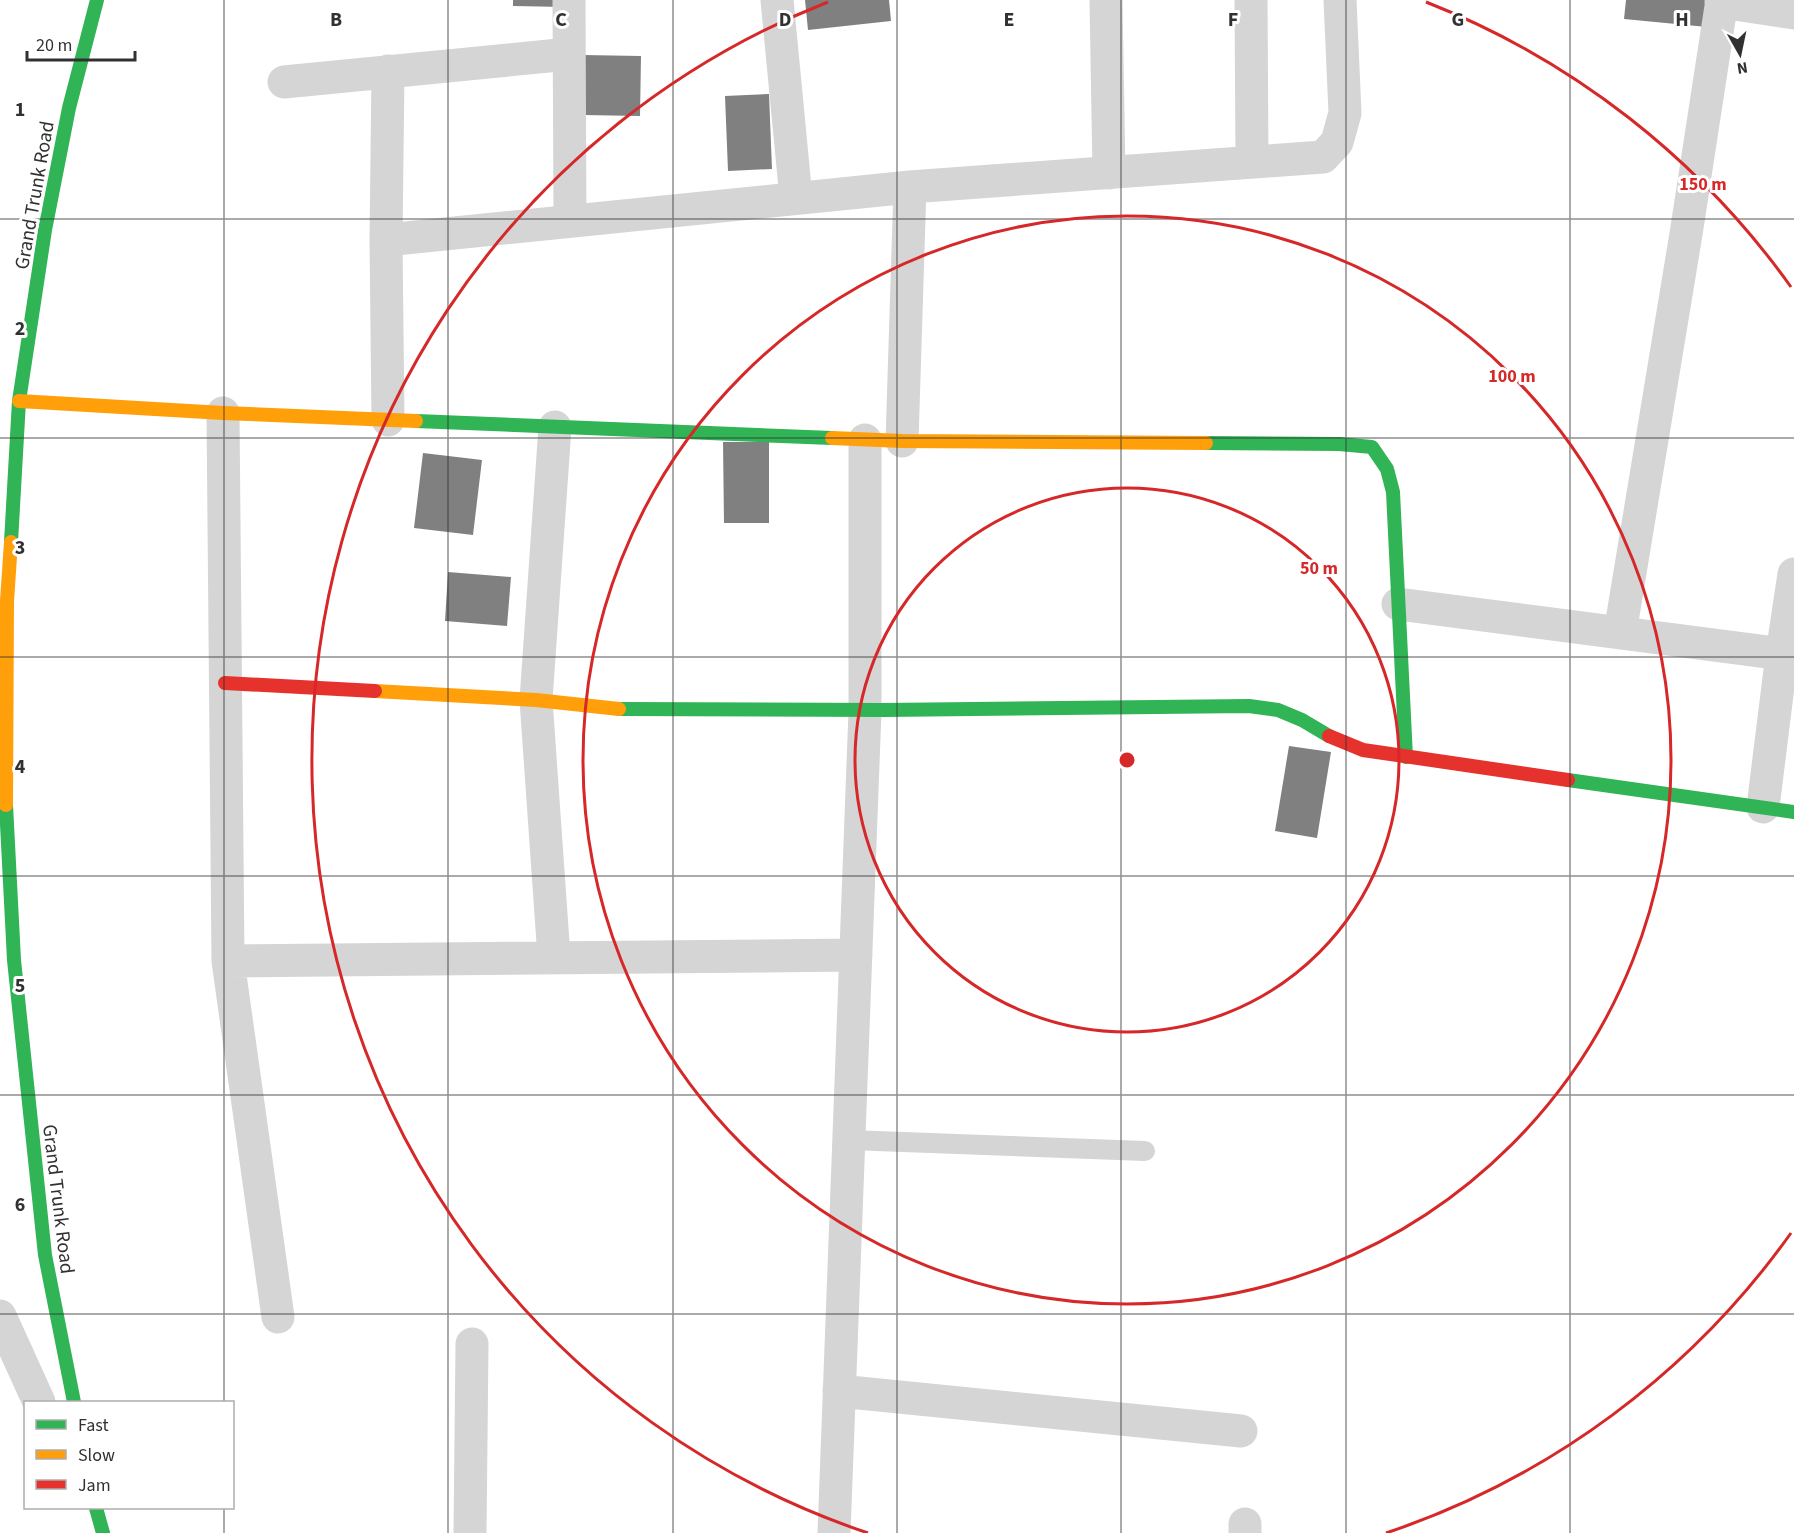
<svg xmlns="http://www.w3.org/2000/svg" width="1794" height="1533" font-family="'Source Sans 3',sans-serif">
  <style>
    .building { fill: #808080 }
    .lines { fill: none; stroke-linecap: round; stroke-linejoin: round }
    .lane { stroke: #d5d5d5; stroke-width: 20 }
    .street { stroke: #d5d5d5; stroke-width: 33 }
    .fast { stroke: #30b455; stroke-width: 14 }
    .slow { stroke: #ff9f0a; stroke-width: 14 }
    .jam { stroke: #e5322d; stroke-width: 14 }
    .grid { fill: none; stroke: #313131; stroke-width: 1.5; stroke-opacity: 0.55 }
    .ring { fill: none; stroke: #d62828; stroke-width: 3 }
    .labels { text-anchor: middle; stroke-width: 6; stroke-linejoin: round; paint-order: stroke }
    .street-label { font-size: 20px; fill: #313131; stroke: #fff }
    .grid-label { font-size: 20px; text-anchor: middle; font-weight: bold; fill: #313131; stroke: #fff; stroke-width: 6; stroke-linejoin: round; paint-order: stroke }
    .centre { fill: #d62828; stroke: #fff; stroke-width: 3 }
    .ring-label { font-size: 18px; text-anchor: middle; font-weight: bold; fill: #d62828; stroke: #fff; stroke-width: 6; stroke-linejoin: round; paint-order: stroke }
  </style>
  <rect width="100%" height="100%" fill="#fff"/>
  <!-- building -->
  <path class="building" d="M 513,0 L 565,0 L 565,7 L 513,6 Z
    M 805,0 L 889,0 L 891,21 L 808,30 Z
    M 1626,0 L 1710,0 L 1707,27 L 1624,19 Z
    M 583,55 L 641,56 L 640,116 L 583,115 Z
    M 769,94 L 772,169 L 728,171 L 725,96 Z
    M 723,442 L 769,442 L 769,523 L 724,523 Z
    M 423,453 L 482,460 L 473,535 L 414,528 Z
    M 448,572 L 511,577 L 507,626 L 445,621 Z
    M 1289,746 L 1331,752 L 1317,838 L 1275,831 Z"/>
  <g class="lines">
    <!-- lane -->
    <path class="lane" d="M 849,1140 L 1145,1151"/>
    <!-- street -->
    <path class="street" d="M 569,0 L 570,221
      M 777,0 L 796,198
      M 1106,0 L 1109,173
      M 1251,0 L 1252,162
      M 1721,2 L 1794,13
      M 388,71 L 386,240 L 388,420
      M 284,82 L 569,54
      M 386,240 L 910,187 L 1323,157 L 1337,142 L 1345,113 L 1340,0
      M 223,413 L 228,961 L 278,1317
      M 902,441 L 910,187
      M 1398,604 L 1782,654
      M 1620,633 L 1686,234 L 1722,0
      M 1763,807 L 1782,654 L 1794,574
      M 554,957 L 536,700 L 555,427
      M 228,961 L 856,955
      M 0,1316 L 39,1402
      M 839,1391 L 1241,1431
      M 470,1533 L 472,1344
      M 834,1533 L 865,711 L 865,440
      M 1245,1533 L 1245,1524"/>
    <!-- fast -->
    <path class="fast" d="M 416,421 L 832,438
      M 1206,443 L 1339,444 L 1372,447 L 1387,469 L 1393,492 L 1406,757
      M 11,542 L 19,401 L 45,230 L 69,108 L 97,0
      M 619,709 L 884,710 L 1249,706 L 1278,710 L 1302,720 L 1329,736
      M 1568,780 L 1794,812
      M 6,805 L 14,960 L 45,1255 L 74,1402
      M 96,1508 L 103,1533"/>
    <!-- slow -->
    <path class="slow" d="M 19,401 L 223,413 L 416,421
      M 832,438 L 902,441 L 1206,443
      M 375,691 L 536,700 L 619,709
      M 6,805 L 7,601 L 11,542"/>
    <!-- jam -->
    <path class="jam" d="M 225,683 L 375,691
      M 1329,736 L 1363,750 L 1568,780"/>
  </g>
  <!-- grid -->
  <path class="grid" d="M 224,0 L 224,1402M 448,0 L 448,1533M 673,0 L 673,1533M 897,0 L 897,1533M 1121,0 L 1121,1533M 1346,0 L 1346,1533M 1570,0 L 1570,1533M 0,219 L 1794,219M 0,438 L 1794,438M 0,657 L 1794,657M 0,876 L 1794,876M 0,1095 L 1794,1095M 0,1314 L 1794,1314M 224,1508 L 224,1533"/>
  <!-- distance rings -->
  <g class="ring">
    <circle cx="1127" cy="760" r="272"/>
    <circle cx="1127" cy="760" r="544"/>
    <path d="M1791 1233A815 815 0 0 1 1386 1533M868 1533A815 815 0 0 1 828 2M1426 2A815 815 0 0 1 1791 287"/>
  </g>
  <g class="labels">
    <!-- street labels -->
    <g class="street-label">
      <text transform="translate(34 195) rotate(-80)" y="7">Grand Trunk Road</text>
      <text transform="translate(59 1199) rotate(83)" y="7">Grand Trunk Road</text>
    </g>
  </g>
  <g class="grid-label">
    <text x="336" y="26">B</text>
    <text x="561" y="26">C</text>
    <text x="785" y="26">D</text>
    <text x="1009" y="26">E</text>
    <text x="1233" y="26">F</text>
    <text x="1458" y="26">G</text>
    <text x="1682" y="26">H</text>
    <text x="20" y="116">1</text>
    <text x="20" y="335">2</text>
    <text x="20" y="554">3</text>
    <text x="20" y="773">4</text>
    <text x="20" y="992">5</text>
    <text x="20" y="1211">6</text>
  </g>
  <circle cx="1127" cy="760" r="9" class="centre"/>
  <g class="ring-label">
    <text x="1703" y="190">150 m</text>
    <text x="1512" y="382">100 m</text>
    <text x="1319" y="574">50 m</text>
  </g>
  <!-- legend -->
  <rect x="24" y="1401" width="210" height="108" fill="#ffffff" stroke="#adadad" stroke-width="1.5"/>
  <rect x="36" y="1420" width="30" height="9" fill="#30b455" stroke="#adadad" stroke-width="1.5"/>
  <text x="78" y="1431" font-size="18" fill="#313131">Fast</text>
  <rect x="36" y="1450" width="30" height="9" fill="#ff9f0a" stroke="#adadad" stroke-width="1.5"/>
  <text x="78" y="1461" font-size="18" fill="#313131">Slow</text>
  <rect x="36" y="1480" width="30" height="9" fill="#e5322d" stroke="#adadad" stroke-width="1.5"/>
  <text x="78" y="1491" font-size="18" fill="#313131">Jam</text>
  <!-- north arrow -->
  <g transform="translate(1740 54) rotate(171)" stroke="#ffffff" stroke-width="4.5" paint-order="stroke">
  <path d="M0-4.5L10 22L0 15L-10 22Z" fill="#313131"/>
  <text y="-9" font-size="16" font-weight="bold" text-anchor="middle" fill="#313131">N</text>
  </g>
  <!-- scale -->
  <path d="M27 51v9h108v-9" fill="none" stroke="#313131" stroke-width="3"/>
  <text x="36" y="51" font-size="18" fill="#313131" stroke="#ffffff" stroke-width="4.5" paint-order="stroke">20 m</text>
</svg>
